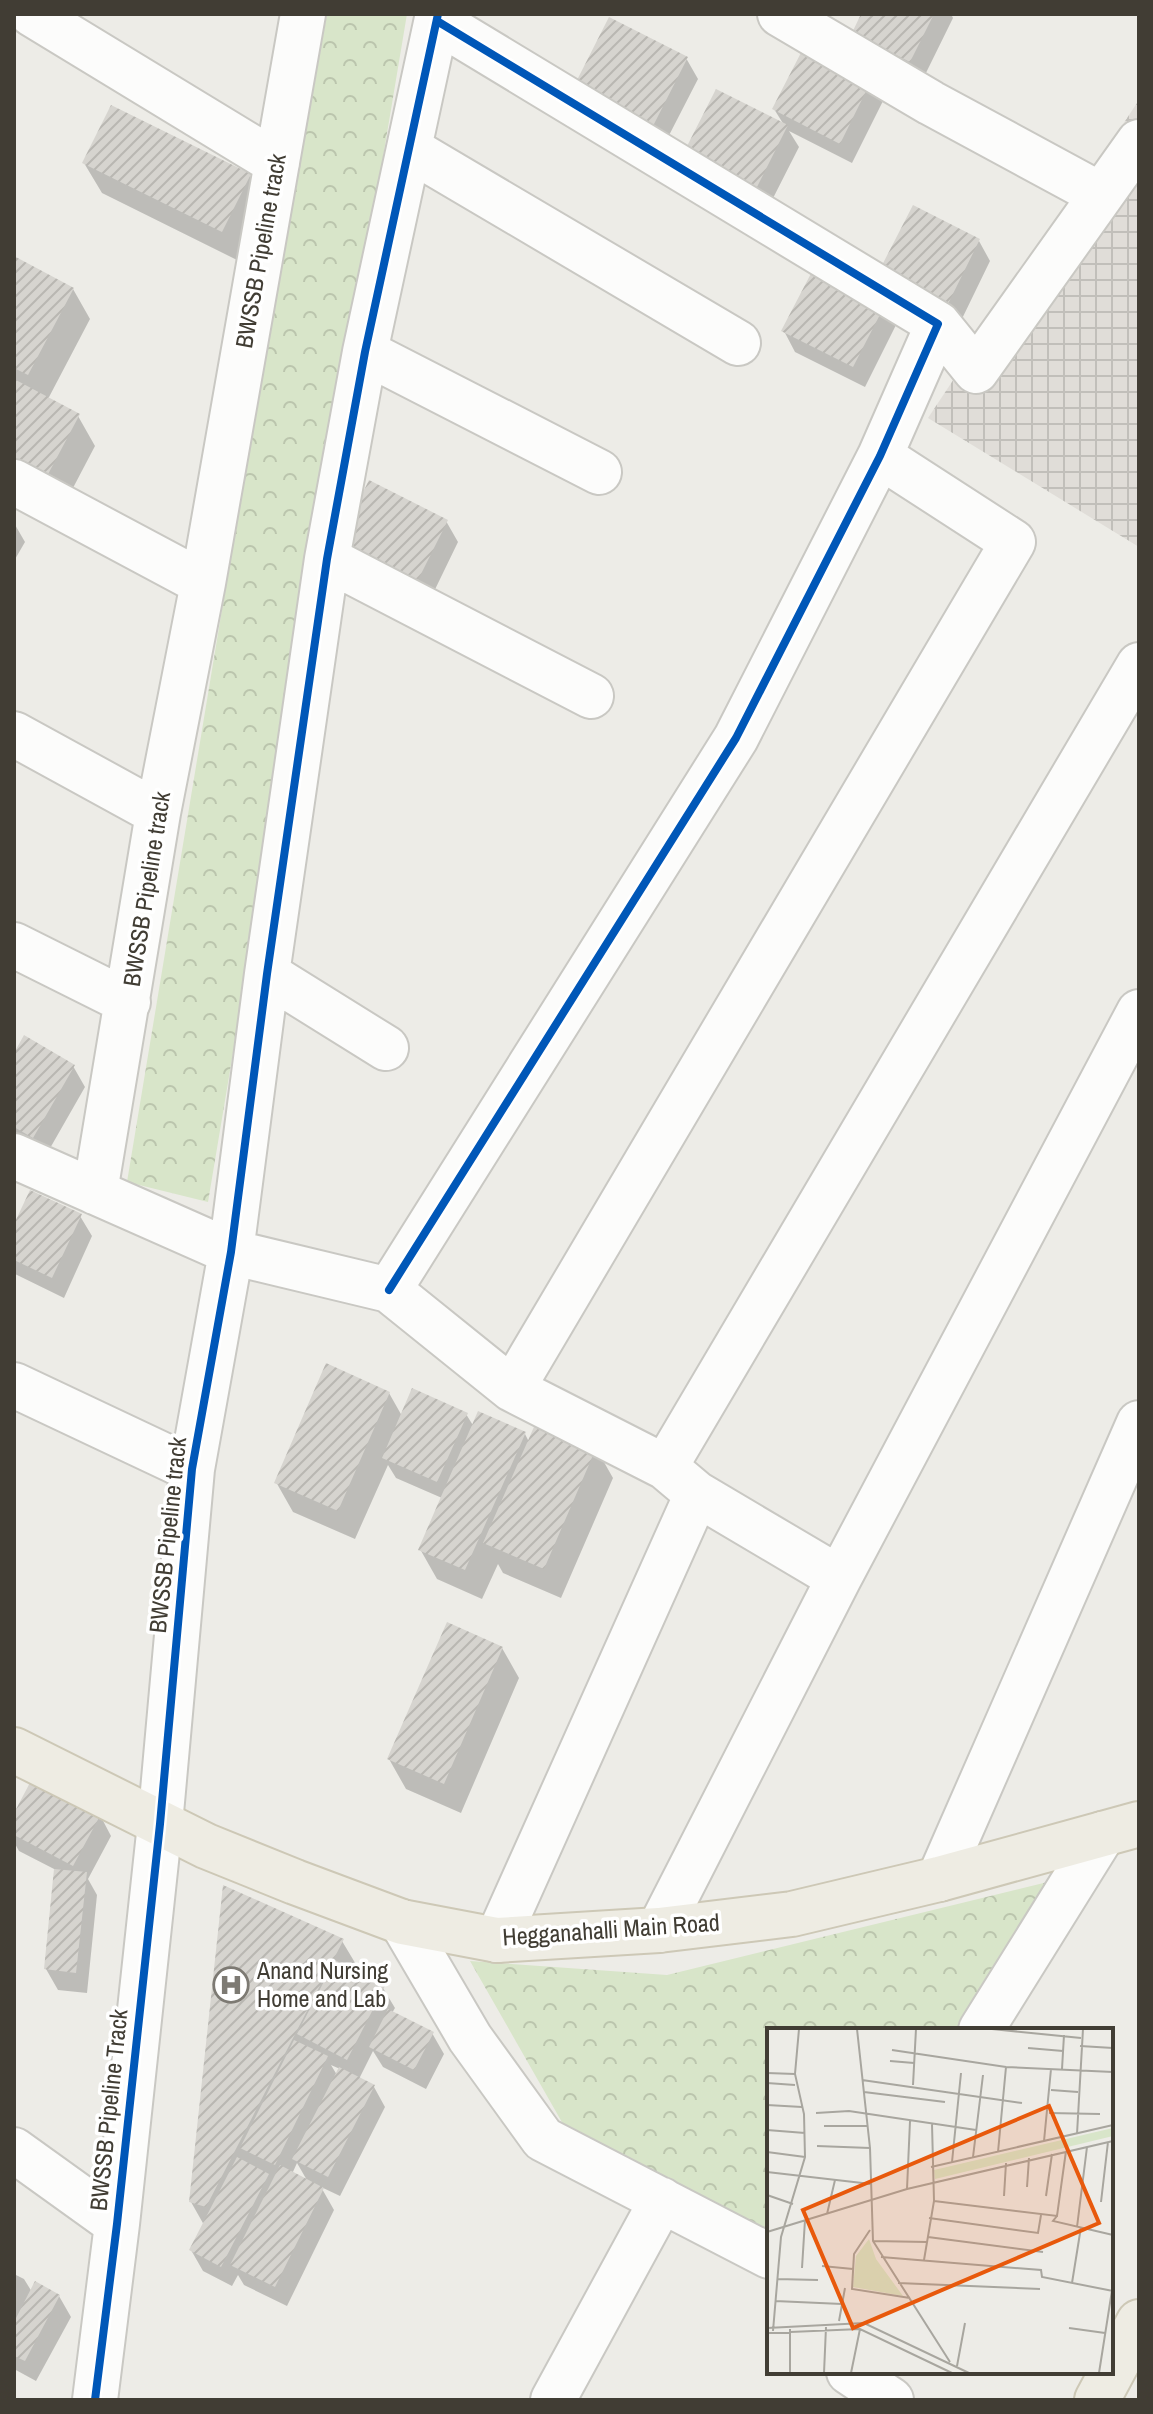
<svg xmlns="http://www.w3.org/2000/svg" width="1153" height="2414" font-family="'Archivo Narrow',sans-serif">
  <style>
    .industrial { fill: url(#industrial-grid) }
    .forest { fill: url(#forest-crowns) }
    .shadow { fill: #0003; fill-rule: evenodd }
    .building { fill: url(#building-hatch) }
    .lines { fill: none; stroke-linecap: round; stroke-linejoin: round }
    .minor-casing { stroke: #c9c8c3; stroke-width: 48 }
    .major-casing { stroke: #cdc8b6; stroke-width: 48 }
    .minor { stroke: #fcfcfb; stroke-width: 44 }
    .major { stroke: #eeece3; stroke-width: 44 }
    .cycleway-casing { stroke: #fff; stroke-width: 13 }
    .cycleway { stroke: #0057b8; stroke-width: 8 }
    .labels { text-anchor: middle; stroke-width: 7; stroke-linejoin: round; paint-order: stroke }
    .street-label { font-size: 24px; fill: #413d34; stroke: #fff }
    .poi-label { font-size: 24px; fill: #413d34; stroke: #fff; text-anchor: start }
    .inset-road { fill: none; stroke: #a8a69f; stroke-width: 2 }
    .view { fill: #e8590c; fill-opacity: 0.15; stroke: #e8590c; stroke-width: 4 }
    .inset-edge { fill: none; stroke: #413d34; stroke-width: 4 }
  </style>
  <defs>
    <pattern id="industrial-grid" width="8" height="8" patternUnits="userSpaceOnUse" patternTransform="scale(2)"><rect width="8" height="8" fill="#e0ddd8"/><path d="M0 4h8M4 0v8" fill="none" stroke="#c1bfba"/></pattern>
    <pattern id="forest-crowns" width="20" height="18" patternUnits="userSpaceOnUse" patternTransform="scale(2)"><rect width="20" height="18" fill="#d8e5c9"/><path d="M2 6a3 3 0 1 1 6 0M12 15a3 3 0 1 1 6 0" fill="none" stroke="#bbc5ad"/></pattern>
    <pattern id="building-hatch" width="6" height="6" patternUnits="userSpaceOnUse" patternTransform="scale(2)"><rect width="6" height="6" fill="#d6d4cf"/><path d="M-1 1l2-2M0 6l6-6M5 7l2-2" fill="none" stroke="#b9b7b2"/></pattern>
  </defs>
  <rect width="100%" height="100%" fill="#edece7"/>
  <!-- industrial -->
  <path class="industrial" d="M 1139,100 L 1139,547 L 928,418 Z"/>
  <!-- forest -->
  <path class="forest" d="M 327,14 L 407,14 L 208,1202 L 127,1182 L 243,483 Z
    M 1064,1878 L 967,2030 L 769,2030 L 769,2239 L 567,2131 L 470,1961 L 667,1975 Z"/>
  <!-- shadow -->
  <path class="shadow" d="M 863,14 L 951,14 L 953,18 L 922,81 L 866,53 Z
    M 807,46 L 884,99 L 852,163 L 789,131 L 799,147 L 766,212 L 717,91 L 784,125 L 774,109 Z
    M 686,58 L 698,79 L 663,147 L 587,109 Z
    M 84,163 L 249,175 L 267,205 L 239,261 L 102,193 Z
    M 979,241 L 990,261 L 958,327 L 892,293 Z
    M 14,258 L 73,289 L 90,319 L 48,399 L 78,416 L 95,446 L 63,507 L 14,481 Z
    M 887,300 L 898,321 L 865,387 L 795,352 L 784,331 Z
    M 370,483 L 446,521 L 458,542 L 426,608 Z
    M 14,523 L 25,542 L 14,561 Z
    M 14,1057 L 73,1066 L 85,1087 L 45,1157 L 14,1139 Z
    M 80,1216 L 92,1236 L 64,1298 L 15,1274 L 14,1229 Z
    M 389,1393 L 402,1416 L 466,1414 L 474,1427 L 525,1434 L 529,1442 L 596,1448 L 613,1478 L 561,1598 L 503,1573 L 498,1564 L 482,1599 L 437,1579 L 420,1549 L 442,1498 L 396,1478 L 388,1465 L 355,1539 L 293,1512 L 276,1482 Z
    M 502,1648 L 519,1678 L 461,1813 L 406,1789 L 389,1759 Z
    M 100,1815 L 111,1836 L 88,1879 L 97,1895 L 87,1993 L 58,1990 L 46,1969 L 56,1870 L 19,1851 L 14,1842 L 14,1817 Z
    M 342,1941 L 360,1971 L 358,1974 L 383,1988 L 395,2008 L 392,2013 L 432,2033 L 444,2054 L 426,2089 L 383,2067 L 373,2051 L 359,2079 L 374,2087 L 385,2107 L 340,2196 L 321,2187 L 334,2210 L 287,2306 L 244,2285 L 238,2275 L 232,2286 L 203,2271 L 191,2250 L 204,2225 L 191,2202 ZM 331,2065 L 340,2069 L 337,2075 ZM 297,2163 L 308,2182 L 292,2174 Z
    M 14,2274 L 24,2279 L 32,2292 L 59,2296 L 71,2317 L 36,2381 L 14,2369 Z"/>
  <!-- building -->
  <path class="building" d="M 861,14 L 934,14 L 910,62 L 852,33 Z
    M 609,17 L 688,57 L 652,128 L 573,88 Z
    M 806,43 L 873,77 L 840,144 L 772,109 Z
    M 716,89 L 788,125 L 754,193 L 682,156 Z
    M 111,105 L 251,174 L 222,232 L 82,163 Z
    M 913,205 L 980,239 L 946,308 L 878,273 Z
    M 14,256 L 74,288 L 28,375 L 14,368 Z
    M 817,262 L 888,299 L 853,367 L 781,331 Z
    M 14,379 L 80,414 L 46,478 L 14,462 Z
    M 369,480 L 448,520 L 414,588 L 335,549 Z
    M 24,1035 L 75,1065 L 33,1138 L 14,1127 L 14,1053 Z
    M 30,1190 L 82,1214 L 52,1278 L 14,1260 L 14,1224 Z
    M 326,1363 L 390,1392 L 338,1511 L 274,1483 Z
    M 412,1388 L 468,1413 L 437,1482 L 382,1458 Z
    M 478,1411 L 526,1432 L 465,1570 L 418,1550 Z
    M 537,1420 L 597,1446 L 544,1569 L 483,1543 Z
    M 447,1622 L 503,1647 L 444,1784 L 387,1759 Z
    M 33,1777 L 101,1814 L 73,1866 L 14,1835 L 14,1813 Z
    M 54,1869 L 87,1872 L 76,1973 L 44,1969 Z
    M 223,1885 L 344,1939 L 206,2207 L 189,2202 Z
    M 335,1960 L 385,1986 L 347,2060 L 297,2034 Z
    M 388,2009 L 434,2032 L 414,2070 L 369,2047 Z
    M 294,2040 L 328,2056 L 275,2165 L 240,2148 Z
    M 339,2067 L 375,2085 L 328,2177 L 292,2159 Z
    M 237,2157 L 269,2174 L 221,2267 L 189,2250 Z
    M 280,2165 L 324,2188 L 275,2287 L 230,2265 Z
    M 35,2281 L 60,2295 L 25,2361 L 14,2356 L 14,2322 Z"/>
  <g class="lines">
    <defs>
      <path id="minor" d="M 32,14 L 277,163
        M 780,14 L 931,103 L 1101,195
        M 411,150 L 738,343
        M 938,324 L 976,371 L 1139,142
        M 365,352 L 599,472
        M 14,482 L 203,583
        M 327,559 L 591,696
        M 14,734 L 158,813
        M 14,945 L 128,1002
        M 267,974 L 386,1048
        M 14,1156 L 231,1252 L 389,1290 L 512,1389 L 665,1467 L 697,1494 L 839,1578
        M 95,1192 L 158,813 L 203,583 L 303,14
        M 389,1290 L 736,738 L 880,456 L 938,324 L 437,21
        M 14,1385 L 192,1469
        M 512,1389 L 1013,542 L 880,456
        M 665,1467 L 1139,665
        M 939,1879 L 1139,1423
        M 402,1922 L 470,2038 L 543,2139 L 769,2256
        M 659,1930 L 839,1578 L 1139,1012
        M 497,1940 L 697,1494
        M 981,2030 L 1103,1834
        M 14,2150 L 117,2224
        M 849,2372 L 891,2400
        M 95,2400 L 117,2224 L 160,1824 L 192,1469 L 231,1252 L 267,974 L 327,559 L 365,352 L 438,14
        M 553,2400 L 662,2200"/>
      <path id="major" d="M 14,1750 L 206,1846 L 295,1882 L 402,1922 L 497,1940 L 659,1930 L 792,1914 L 939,1879 L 1139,1824
        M 1097,2400 L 1139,2322"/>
    </defs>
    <!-- minor casing -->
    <use href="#minor" class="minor-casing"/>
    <!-- major casing -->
    <use href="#major" class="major-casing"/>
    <!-- minor -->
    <use href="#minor" class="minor"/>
    <!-- major -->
    <use href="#major" class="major"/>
    <defs>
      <path id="cycleway" d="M 389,1290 L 736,738 L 880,456 L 938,324 L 437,21
        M 95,2400 L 117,2224 L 160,1824 L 192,1469 L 231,1252 L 267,974 L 327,559 L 365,352 L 438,14"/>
    </defs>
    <!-- cycleway casing -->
    <use href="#cycleway" class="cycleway-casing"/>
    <!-- cycleway -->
    <use href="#cycleway" class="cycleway"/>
  </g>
  <!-- icons -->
  <defs>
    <symbol id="hospital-ring" viewBox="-11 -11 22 22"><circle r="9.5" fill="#fff" stroke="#7d7a73" stroke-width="1.5"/><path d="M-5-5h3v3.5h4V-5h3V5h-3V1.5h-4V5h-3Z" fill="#7d7a73"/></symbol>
  </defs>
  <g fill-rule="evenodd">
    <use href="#hospital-ring" x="211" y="1965" width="40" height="40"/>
  </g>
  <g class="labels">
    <!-- street labels -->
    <g class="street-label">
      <text transform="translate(261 251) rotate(-80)" y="8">BWSSB Pipeline track</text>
      <text transform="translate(147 889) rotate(-81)" y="8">BWSSB Pipeline track</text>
      <text transform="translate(168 1535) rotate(-84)" y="8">BWSSB Pipeline track</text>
      <text transform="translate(611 1930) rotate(-4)" y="8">Hegganahalli Main Road</text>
      <text transform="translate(109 2110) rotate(-84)" y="8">BWSSB Pipeline Track</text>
    </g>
    <!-- poi labels -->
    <g class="poi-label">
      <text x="257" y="1979">Anand Nursing<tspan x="257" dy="28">Home and Lab</tspan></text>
    </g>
  </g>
  <!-- overview -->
  <g transform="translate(767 2028)">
    <rect width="346" height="346" fill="#edece7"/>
    <path d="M 346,100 L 346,108 L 168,151 L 167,142 ZM 102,211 L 109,231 L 136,268 L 86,259 L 89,228 Z" fill="#d8e5c9"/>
    <path class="inset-road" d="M 90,1 L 103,120 L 106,213 L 183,334M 225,1 L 314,10M 313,18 L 346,20M 261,20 L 296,23M 125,22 L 239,39 L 346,44M 123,33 L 147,35M 295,41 L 297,7M 0,45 L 28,46M 95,52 L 255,75M 0,55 L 28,57M 146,57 L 149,1M 284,62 L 311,64M 97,64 L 178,74M 0,77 L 35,79M 49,85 L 82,83 L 209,102M 282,85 L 333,86M 57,98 L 101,98M 0,102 L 38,105M 310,106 L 316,1M 277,113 L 284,41M 50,118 L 103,120M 0,124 L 38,129M 231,124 L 239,39M 206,129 L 216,47M 185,134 L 194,45M 164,139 L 346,97M 0,144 L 104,156M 260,159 L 262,130M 140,161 L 143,93M 0,167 L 26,176M 237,168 L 239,135M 279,168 L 285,126M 167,173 L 290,188 L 299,123M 334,174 L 341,114M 60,186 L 68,152M 290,188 L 286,193 L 346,207M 162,190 L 271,205 L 274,187M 310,199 L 320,119M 103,202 L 87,226 L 85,261 L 143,270M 0,204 L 140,161 L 346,113M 161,209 L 276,224M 106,213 L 160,214M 114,229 L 274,242 L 275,249 L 346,263M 157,232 L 167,173 L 165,96M 55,238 L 86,241M 35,240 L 38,192M 10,251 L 51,252M 131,255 L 273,261M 305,255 L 314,199M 8,273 L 75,276M 72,293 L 78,260M 0,300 L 97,295 L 202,345M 302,300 L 338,305M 6,303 L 14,209 L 38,129 L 37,86 L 28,46 L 32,1M 0,305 L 93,301 L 185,345M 190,338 L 198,295M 23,345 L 23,301M 57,345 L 59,299M 84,345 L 93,301M 332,345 L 346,256"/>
    <path class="view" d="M 282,78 L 332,195 L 86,300 L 36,182 Z"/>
    <rect width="346" height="346" class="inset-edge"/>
  </g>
  <!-- border -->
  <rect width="1153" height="2414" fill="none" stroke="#413d34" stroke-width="32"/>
</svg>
